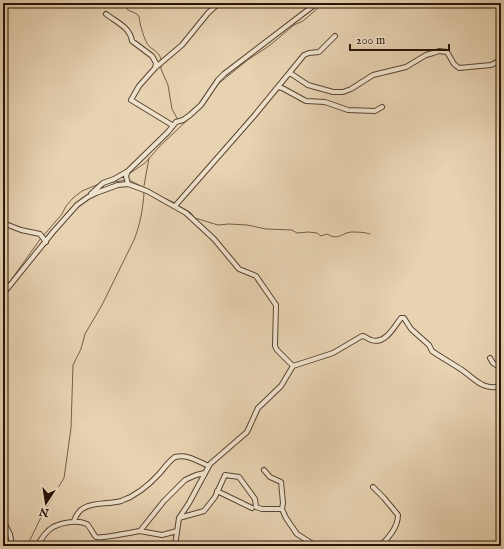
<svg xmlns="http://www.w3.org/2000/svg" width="504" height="549" font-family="'IM FELL English',serif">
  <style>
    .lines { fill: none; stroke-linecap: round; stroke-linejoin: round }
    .stream { stroke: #745f4a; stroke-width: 1 }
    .minor-casing { stroke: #584432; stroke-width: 6 }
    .minor { stroke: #efe2cc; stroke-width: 4 }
  </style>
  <rect width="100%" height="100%" fill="#e7d2b1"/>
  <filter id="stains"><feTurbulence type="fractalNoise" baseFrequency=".005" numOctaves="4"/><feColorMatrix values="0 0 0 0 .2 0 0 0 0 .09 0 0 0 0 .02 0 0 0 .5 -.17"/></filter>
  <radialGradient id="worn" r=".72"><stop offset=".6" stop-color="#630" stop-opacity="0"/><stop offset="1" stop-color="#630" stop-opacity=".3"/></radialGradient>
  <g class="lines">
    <!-- stream -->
    <path class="stream" d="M 121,3 L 124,7 L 127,8 L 128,10 L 135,13 L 139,16 C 139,22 145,43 149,46 C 154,51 160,52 161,60
      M 161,65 L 161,69 L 168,85 L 172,109 L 178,120
      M 218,84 L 249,59 L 269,46 L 294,25 L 303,21 L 324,3
      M 129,174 L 145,163 L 160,146 L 198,110
      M 129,180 L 147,189
      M 109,183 L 126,180
      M 144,186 L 149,158
      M 152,192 L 160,196
      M 164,198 L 175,203
      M 179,206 L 190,212 L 195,218 L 218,225 L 229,224 L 247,225 L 266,229 L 292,230 L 297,233 L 308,232 L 317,233 L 321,236 L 327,234 C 338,241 342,233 351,232 C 357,232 365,232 370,234
      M 43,236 L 62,214 L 66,206 L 73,198 L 82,191 L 99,184
      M 3,288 L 11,280 L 41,238
      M 28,544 L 44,511 L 64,478 L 71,428 L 73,365 L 81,349 L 85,334 L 102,305 L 134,240 C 140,225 143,209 144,193"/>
    <defs>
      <path id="minor" d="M 106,14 C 116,22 130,27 132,41 L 152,56 L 156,63 L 155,68 L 139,86 L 131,100 L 172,125 L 172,127
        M 155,68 L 182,45 L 208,13 L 219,3
        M 290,73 L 308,85 L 333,92 L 343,92 L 351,89 L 373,75 L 406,67 L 426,55 L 433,53 L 439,51 L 447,52 L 454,64 L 459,68 L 491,65 L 501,60
        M 278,87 L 282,88 L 306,101 L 325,102 L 348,110 L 375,111 L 382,107
        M 128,171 L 126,176 L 128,184
        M 91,194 L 103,183 L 114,179 L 128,171 L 168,132 L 176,122 L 183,120 L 190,115 L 201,105 L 218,80 L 224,74 L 317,3
        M 175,206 L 254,116 L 304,55 L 309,53 L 319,52 L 335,36
        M 3,223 L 21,230 L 40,234 L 46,242
        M 3,294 L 53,232 L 77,205 L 88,197 L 96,193 L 118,185 L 128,184 L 147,191 L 186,213 L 214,239 L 239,269 L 256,276 L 276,305 L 275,346 L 277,350 L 293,366
        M 490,358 L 493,363 L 501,368
        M 264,470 L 270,477 L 281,482 L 283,503 L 282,509 L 286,518 L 297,534 L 316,546
        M 373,487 L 384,498 L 398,515 C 398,527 388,539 380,546
        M 217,491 L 252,508
        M 179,518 L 204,511 L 215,497 L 225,475 L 239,477 L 255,499 L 256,507 L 262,509 L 282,509
        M 3,521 L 10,534 L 12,546
        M 74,521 C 81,499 103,506 121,501 C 136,496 150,484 160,473 C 165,467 169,461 175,457 C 188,454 197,461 209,466
        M 177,531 L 162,535 L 140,531 L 164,501 L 185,480 L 196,475 L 205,473
        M 37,546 C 41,539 46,531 53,527 C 63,522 77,520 87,524 C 90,527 93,534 96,537 C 100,539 134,532 140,531
        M 175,546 L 179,518 L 189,503 L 210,464 L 247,432 L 258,408 L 281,386 L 293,366 L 333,353 L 362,336 C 366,336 367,339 371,340 C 385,345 394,327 401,318 L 404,318 L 411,329 L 429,345 L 432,351 L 435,353 C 444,359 453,364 462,370 C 475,379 483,391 501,386"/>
    </defs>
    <!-- minor casing -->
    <use href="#minor" class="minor-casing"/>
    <!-- minor -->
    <use href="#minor" class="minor"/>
  </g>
  <!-- margin -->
  <rect width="504" height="549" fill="none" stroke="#e7d2b1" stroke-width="16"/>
  <rect x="4" y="4" width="496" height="541" fill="none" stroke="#281407" stroke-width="2"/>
  <rect x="8" y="8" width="488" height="533" fill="none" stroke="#281407"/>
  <!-- north arrow -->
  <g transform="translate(46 503) rotate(192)" stroke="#efe2cc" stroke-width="3" paint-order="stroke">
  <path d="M0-3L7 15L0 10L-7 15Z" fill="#281407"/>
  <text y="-6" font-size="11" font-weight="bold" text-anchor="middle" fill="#281407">N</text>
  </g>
  <!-- scale -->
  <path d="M350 44v6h99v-6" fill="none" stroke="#281407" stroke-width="2"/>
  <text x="356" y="44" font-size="12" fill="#281407" stroke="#efe2cc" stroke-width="3" paint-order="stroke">200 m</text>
  <rect width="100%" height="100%" filter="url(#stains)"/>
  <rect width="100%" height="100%" fill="url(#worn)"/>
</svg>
